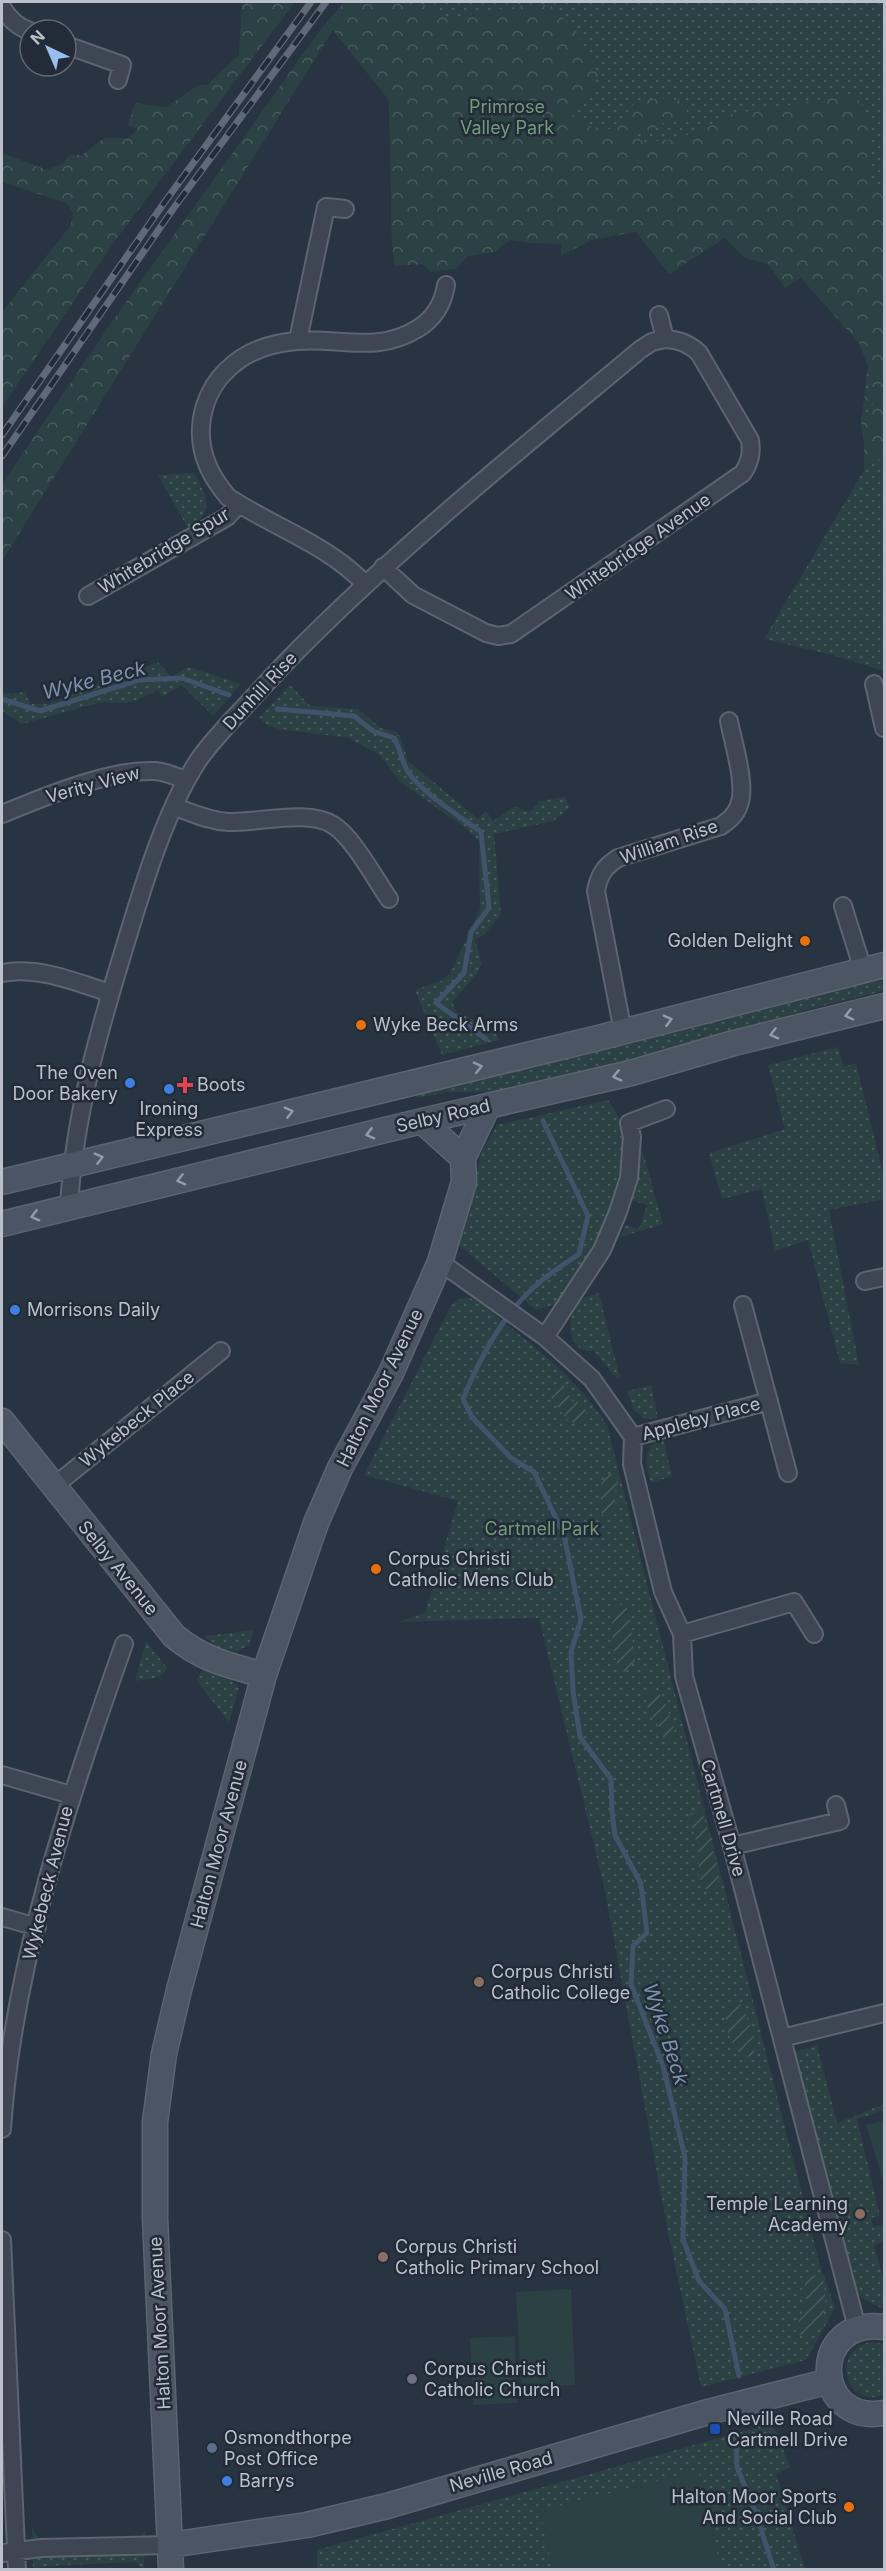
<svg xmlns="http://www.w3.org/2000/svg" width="886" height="2571" font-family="Inter,sans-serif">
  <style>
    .grass { fill: url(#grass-dots) }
    .forest { fill: url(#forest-crowns) }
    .garden { fill: url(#garden-furrows) }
    .pitch { fill: #2b4143 }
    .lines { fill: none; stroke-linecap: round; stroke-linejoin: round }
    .stream { stroke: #40536a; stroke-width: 5 }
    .street-casing { stroke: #5b646f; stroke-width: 20 }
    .secondary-casing { stroke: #5b646f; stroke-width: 27 }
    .street { stroke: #3d4652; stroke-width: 16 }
    .secondary { stroke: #4b5564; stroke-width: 24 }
    .rail-casing { stroke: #5f6a78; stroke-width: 7 }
    .rail { stroke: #222b37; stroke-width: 4.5; stroke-dasharray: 14; stroke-linecap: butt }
    .oneway { stroke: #939ba7 }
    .food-dot { fill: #e8710a; stroke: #222b37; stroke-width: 2 }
    .shop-dot { fill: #3f7fe0; stroke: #222b37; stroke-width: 2 }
    .health-dot { fill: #e0444e; stroke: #222b37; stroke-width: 2 }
    .education-dot { fill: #8d6e63; stroke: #222b37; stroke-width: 2 }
    .worship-dot { fill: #6b7280; stroke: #222b37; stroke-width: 2 }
    .transit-dot { fill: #1a4fb4; stroke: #222b37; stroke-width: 2 }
    .service-dot { fill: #5c6f8a; stroke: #222b37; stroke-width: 2 }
    .labels { text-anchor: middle; stroke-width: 5; stroke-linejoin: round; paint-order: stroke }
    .park-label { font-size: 18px; fill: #739b7b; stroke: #222b37 }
    .street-label { font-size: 18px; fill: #bac1cb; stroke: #222b37 }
    .poi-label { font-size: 18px; fill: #bac1cb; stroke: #222b37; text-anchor: start }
    .water-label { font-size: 20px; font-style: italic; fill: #7d93ac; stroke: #222b37 }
  </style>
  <defs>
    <pattern id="grass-dots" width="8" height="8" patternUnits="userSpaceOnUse" patternTransform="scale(1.5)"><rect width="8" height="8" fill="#2b4143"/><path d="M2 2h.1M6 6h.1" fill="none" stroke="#485b5d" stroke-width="1.8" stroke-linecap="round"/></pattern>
    <pattern id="forest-crowns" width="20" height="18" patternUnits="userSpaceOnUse" patternTransform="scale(1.5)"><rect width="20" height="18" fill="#2b4143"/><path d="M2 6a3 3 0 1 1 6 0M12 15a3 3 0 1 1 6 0" fill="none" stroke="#485b5d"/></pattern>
    <pattern id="garden-furrows" width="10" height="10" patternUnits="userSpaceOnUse" patternTransform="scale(1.5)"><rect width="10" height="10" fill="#2b4143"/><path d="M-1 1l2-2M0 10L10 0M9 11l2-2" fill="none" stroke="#485b5d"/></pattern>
  </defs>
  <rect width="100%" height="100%" fill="#293442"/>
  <!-- grass -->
  <path class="grass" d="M 358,2 L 884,2 L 884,671 L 833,655 L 764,639 L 864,470 L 864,443 L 861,423 L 868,366 L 859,343 L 743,213 L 392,244 L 389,100 L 333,30 Z
    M 194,473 C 207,496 216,512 188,528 L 158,475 Z
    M 158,662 L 171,677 L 189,667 L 241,684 L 213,716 L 182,685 L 162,697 L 158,690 L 137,700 L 125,703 L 101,702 L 22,724 L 2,711 L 2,692 L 10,694 L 25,692 L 30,704 L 48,704 L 91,686 Z
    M 290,685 L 310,706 L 358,709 L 381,728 L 396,732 L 401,738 L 408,761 L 478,819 L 486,811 L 493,821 L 515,806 L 529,813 L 539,801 L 566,797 L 569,809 L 553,821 L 494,834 L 501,914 L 485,934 L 475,940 L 482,964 L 476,975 L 452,1002 L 456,1012 L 494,1029 L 499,1040 L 442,1055 L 415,990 L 443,980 L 450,974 L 480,909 L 479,841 L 467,829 L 400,782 L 380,755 L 349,738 L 279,729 L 268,725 L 259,718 Z
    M 884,980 L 884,991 C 841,1002 793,1010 752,1030 L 512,1092 L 448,1092 L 417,1098 L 416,1094 L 793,999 Z
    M 838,1047 L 844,1067 L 856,1063 L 884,1177 L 884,1199 L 829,1210 L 859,1365 L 840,1363 L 808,1240 L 775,1251 L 762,1189 L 722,1199 L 709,1153 L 785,1129 L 768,1065 Z
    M 608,1100 C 613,1108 619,1116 622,1124 C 632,1153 613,1215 598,1240 C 584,1263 568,1282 557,1307 L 553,1305 L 536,1310 L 459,1245 L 481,1154 L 497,1125 Z
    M 642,1149 L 663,1224 L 621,1237 L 625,1225 L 639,1229 L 647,1205 L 631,1200 L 639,1163 L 638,1151 Z
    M 599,1293 L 620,1378 L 617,1379 L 594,1351 C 567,1354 564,1315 581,1300 C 586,1296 593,1295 599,1293 Z
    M 468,1297 L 480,1303 C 525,1340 575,1374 607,1425 L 819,2262 L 835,2308 L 806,2360 L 701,2387 L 668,2232 L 604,1886 L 539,1618 L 397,1622 L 425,1613 L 458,1501 L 364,1475 L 451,1306 L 458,1300 Z
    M 651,1385 L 658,1418 L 645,1419 L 634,1410 L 627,1391 Z
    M 663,1438 L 672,1476 L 651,1483 C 646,1464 641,1447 663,1438 Z
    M 254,1630 L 249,1644 L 237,1652 L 216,1647 L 206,1638 L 206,1636 Z
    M 146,1641 L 167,1668 C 163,1680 146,1679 135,1681 Z
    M 202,1670 L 231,1680 L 239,1687 L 229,1722 L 196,1680 Z
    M 817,2045 L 837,2123 L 884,2104 L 884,2110 L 857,2119 L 880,2216 L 871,2218 L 873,2227 L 884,2224 L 884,2242 L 874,2246 L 884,2281 L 884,2309 L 865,2300 L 858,2294 L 811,2134 L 795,2052 Z
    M 870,2342 L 884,2344 L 884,2395 C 846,2408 829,2354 870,2342 Z
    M 769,2424 L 776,2432 L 790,2467 L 776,2474 L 805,2569 L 317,2570 L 317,2550 Z
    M 32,2529 L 39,2538 L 45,2540 L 138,2538 L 145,2531 L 144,2569 L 135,2562 L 46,2566 L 33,2569 Z"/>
  <!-- forest -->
  <path class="forest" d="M 242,2 L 295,2 L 117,238 L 2,407 L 2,312 L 71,225 L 73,213 L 66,203 L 2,182 L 2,153 L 47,170 L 64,163 L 69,155 L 82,155 L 104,138 L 128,138 L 138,129 L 128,125 L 135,103 L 166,107 L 199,85 L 207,85 L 239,55 Z
    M 344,2 L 381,2 L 424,5 L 451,18 L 510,7 L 534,4 L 551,6 L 576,30 L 598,75 L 593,89 L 570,111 C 582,127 599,132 618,127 L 635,101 C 653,100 669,95 685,103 L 687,112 L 679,122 L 663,123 L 646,134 L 636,134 L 645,142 L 677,139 L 710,126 L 733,113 L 762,110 L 844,95 L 857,97 C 865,109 870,121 871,136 C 871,159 863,181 884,197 L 884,456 L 864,470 L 864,443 L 861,423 L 873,404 L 864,399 L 873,378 L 859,343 L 801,278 L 785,288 L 768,264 L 745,258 L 725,238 L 669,274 L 636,232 L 591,240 L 561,256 L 561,244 L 530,243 L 510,240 L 494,252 L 468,256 L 456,269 L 431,272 L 423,264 L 395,266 L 392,244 L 389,100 L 333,30 L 2,561 L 2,484 L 109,326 L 317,34 Z"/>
  <!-- garden -->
  <path class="garden" d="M 558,1383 L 563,1383 L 572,1401 L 585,1404 L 586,1418 L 579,1425 L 566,1419 L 550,1395 L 553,1387 Z
    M 610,1473 L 618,1480 L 614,1498 L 618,1510 L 613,1516 L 605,1517 L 601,1512 L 601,1484 Z
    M 622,1604 L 629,1610 L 635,1661 L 625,1672 L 618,1668 L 613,1649 L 612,1611 Z
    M 656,1691 L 663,1697 L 675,1731 L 668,1742 L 664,1742 L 663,1735 L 646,1704 L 649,1693 Z
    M 697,1812 L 703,1814 L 719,1872 L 719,1880 L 712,1890 L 705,1889 L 699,1878 L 698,1847 L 689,1818 L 691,1813 Z
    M 731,2004 L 740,2004 L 744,2007 C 747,2023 761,2045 751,2057 L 740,2054 C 729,2041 723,2023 727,2007 Z
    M 813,2275 L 823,2278 C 827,2301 829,2331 799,2335 L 795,2331 L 806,2302 L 805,2281 Z"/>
  <!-- pitch -->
  <path class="pitch" d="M 884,2120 L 884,2184 L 866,2125 Z
    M 571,2289 L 575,2385 L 521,2388 L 516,2292 Z
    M 515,2336 L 517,2403 L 473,2405 L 470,2338 Z
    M 698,2470 L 721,2569 L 552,2569 L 540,2511 Z"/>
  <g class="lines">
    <!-- stream -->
    <path class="stream" d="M 2,699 L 40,711 L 139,680 L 182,678 L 229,695
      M 277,709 L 354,716 L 373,731 L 394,738 C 400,748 401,758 406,768 C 416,789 462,818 481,832 L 489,908 L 471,932 L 464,973 L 436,1003 L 486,1039
      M 543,1121 L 588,1216 L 579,1254 C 563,1265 545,1276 531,1290 C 500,1319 479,1360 463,1399 L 472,1417 L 511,1458 L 534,1472 L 564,1535 L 581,1619 L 571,1652 L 573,1691 L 580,1737 L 611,1779 L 612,1811 L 615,1835 L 641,1884 L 647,1933 L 633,1946 L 631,1984 L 663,2066 L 685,2157 L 683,2239 L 699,2281 L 725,2309 L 739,2376
      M 736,2435 L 737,2467 L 756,2513 L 774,2570"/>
    <defs>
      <path id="street" d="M 2,7 C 9,19 17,27 30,31
        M 66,45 L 122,65 L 118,80
        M 298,340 L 326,207 L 345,209
        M 383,567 L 413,595 L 486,633 L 498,636 L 511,634 L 743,473 C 750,462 752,453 750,440 L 699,353 C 688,343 679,340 665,339
        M 365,584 C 327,544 273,527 228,497 C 208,474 197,448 202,418 C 205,400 214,382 227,370 C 246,351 271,343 297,341 C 341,337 376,354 417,329 C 434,319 443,304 446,285
        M 88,596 L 227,517 L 239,504
        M 874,684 L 884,728
        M 175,807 C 193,813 209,821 228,822 C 258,823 308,809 333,825 C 352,836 376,880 389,899
        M 2,814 C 44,797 109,769 155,771 C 166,772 176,776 186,781
        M 843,906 L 863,970
        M 2,973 C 39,966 75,982 110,993
        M 623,1032 L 596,891 C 599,875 604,867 618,858 L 721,826 C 729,820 736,815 739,805 C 747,785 733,743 729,721
        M 69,1207 C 74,1115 100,1027 127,939 C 144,883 165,813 196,764 C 205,749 219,735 230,722 C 250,701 269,680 289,659 C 399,547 521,449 641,349 L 652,342 L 665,339 L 659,315
        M 440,1262 L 545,1337 L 592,1379 L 633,1437 L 632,1464 L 663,1592 L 682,1634 L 684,1676 L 732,1846 L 857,2328
        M 865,1281 L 884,1277
        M 743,1305 L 788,1473
        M 545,1337 L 602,1250 L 618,1212 L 629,1178 L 632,1137 L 629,1123 L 666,1109
        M 633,1437 L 769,1401
        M 53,1487 L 221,1351
        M 682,1634 L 794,1602 L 814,1634
        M 2,1775 L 71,1795
        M 732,1846 L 840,1821 L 836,1805
        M 2,1917 L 37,1927
        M 782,2038 L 884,2013
        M 2,2129 C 13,1963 69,1800 124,1644
        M 2,2240 L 17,2570
        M 2,2553 L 41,2548 L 170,2545"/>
      <path id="secondary" d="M 422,1121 L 463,1158
        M 2,1182 L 598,1038 L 884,965
        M 2,1224 L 422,1121 L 631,1073 L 734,1043 L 884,1006
        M 2,1421 L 174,1636 C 203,1660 228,1665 264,1675
        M 884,2327 C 809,2317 812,2425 884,2413
        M 170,2545 L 307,2525 L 387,2506 L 708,2412 L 830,2381
        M 171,2570 L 155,2218 L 155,2122 L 164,2054 L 179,1990 L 264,1675 L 316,1523 L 340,1468 L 391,1373 L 440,1262 L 464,1182 L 463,1158 L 488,1106"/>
    </defs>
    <!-- street casing -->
    <use href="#street" class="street-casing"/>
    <!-- secondary casing -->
    <use href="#secondary" class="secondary-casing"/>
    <!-- street -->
    <use href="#street" class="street"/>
    <!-- secondary -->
    <use href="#secondary" class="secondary"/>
    <defs>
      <path id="rail" d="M 2,435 L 164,203 L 311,2
        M 2,456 L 173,209 L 326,2"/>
    </defs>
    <!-- rail casing -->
    <use href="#rail" class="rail-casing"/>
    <!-- rail -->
    <use href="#rail" class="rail"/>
  </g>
  <!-- one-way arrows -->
  <defs><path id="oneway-chevron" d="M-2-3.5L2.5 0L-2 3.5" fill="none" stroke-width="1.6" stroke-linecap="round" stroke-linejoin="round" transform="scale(1.5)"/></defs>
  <g class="oneway">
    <use href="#oneway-chevron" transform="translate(849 1015) rotate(166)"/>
    <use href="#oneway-chevron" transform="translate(668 1020) rotate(-15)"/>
    <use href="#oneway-chevron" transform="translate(774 1034) rotate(166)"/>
    <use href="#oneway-chevron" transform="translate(478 1067) rotate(-13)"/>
    <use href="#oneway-chevron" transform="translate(617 1076) rotate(167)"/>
    <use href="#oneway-chevron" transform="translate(289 1112) rotate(-14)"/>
    <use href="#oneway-chevron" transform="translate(370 1134) rotate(166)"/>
    <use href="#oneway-chevron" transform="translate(99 1158) rotate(-14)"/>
    <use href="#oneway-chevron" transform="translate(181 1180) rotate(166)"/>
    <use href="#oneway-chevron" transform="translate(35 1216) rotate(166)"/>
  </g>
  <!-- markers -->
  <g class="food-dot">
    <circle cx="805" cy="941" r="6"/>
    <circle cx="361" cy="1025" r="6"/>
    <circle cx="376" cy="1569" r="6"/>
    <circle cx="849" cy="2507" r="6"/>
  </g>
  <g class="shop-dot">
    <circle cx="130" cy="1083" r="6"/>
    <circle cx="169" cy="1089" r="6"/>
    <circle cx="15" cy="1310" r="6"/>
    <circle cx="227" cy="2481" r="6"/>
  </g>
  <path class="health-dot" d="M182 1076h6v6h6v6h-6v6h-6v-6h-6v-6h6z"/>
  <g class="education-dot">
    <circle cx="479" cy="1982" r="6"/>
    <circle cx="860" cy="2214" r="6"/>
    <circle cx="383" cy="2257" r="6"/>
  </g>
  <circle class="worship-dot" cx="412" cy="2379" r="6"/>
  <rect class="transit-dot" x="709" y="2423" width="12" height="12" rx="3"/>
  <circle class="service-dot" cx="212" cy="2448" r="6"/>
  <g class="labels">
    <!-- park labels -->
    <g class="park-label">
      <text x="507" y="113">Primrose<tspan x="507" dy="21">Valley Park</tspan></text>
      <text x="542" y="1535">Cartmell Park</text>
    </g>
    <!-- street labels -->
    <g class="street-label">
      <text transform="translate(638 547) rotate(-35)" y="6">Whitebridge Avenue</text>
      <text transform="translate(164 551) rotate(-31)" y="6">Whitebridge Spur</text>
      <text transform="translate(260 691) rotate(-47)" y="6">Dunhill Rise</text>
      <text transform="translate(93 785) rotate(-15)" y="6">Verity View</text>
      <text transform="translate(669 842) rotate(-19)" y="6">William Rise</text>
      <text transform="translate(443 1116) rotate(-13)" y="6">Selby Road</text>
      <text transform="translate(380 1388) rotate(-64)" y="6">Halton Moor Avenue</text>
      <text transform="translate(137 1419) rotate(-39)" y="6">Wykebeck Place</text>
      <text transform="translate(701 1419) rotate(-15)" y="6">Appleby Place</text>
      <text transform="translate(118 1568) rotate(51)" y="6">Selby Avenue</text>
      <text transform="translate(723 1818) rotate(74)" y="6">Cartmell Drive</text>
      <text transform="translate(219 1844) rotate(-75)" y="6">Halton Moor Avenue</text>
      <text transform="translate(48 1883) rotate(-76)" y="6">Wykebeck Avenue</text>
      <text transform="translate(160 2323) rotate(-93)" y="6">Halton Moor Avenue</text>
      <text transform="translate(501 2472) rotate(-16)" y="6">Neville Road</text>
    </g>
    <!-- poi labels -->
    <g class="poi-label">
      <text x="793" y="947" text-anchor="end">Golden Delight</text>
      <text x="373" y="1031">Wyke Beck Arms</text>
      <text x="118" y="1079" text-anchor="end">The Oven<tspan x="118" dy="21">Door Bakery</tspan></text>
      <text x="197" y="1091">Boots</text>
      <text x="169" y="1115" text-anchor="middle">Ironing<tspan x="169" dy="21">Express</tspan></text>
      <text x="27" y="1316">Morrisons Daily</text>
      <text x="388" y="1565">Corpus Christi<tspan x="388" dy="21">Catholic Mens Club</tspan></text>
      <text x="491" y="1978">Corpus Christi<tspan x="491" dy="21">Catholic College</tspan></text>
      <text x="848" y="2210" text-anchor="end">Temple Learning<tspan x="848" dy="21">Academy</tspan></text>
      <text x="395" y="2253">Corpus Christi<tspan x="395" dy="21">Catholic Primary School</tspan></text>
      <text x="424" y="2375">Corpus Christi<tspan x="424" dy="21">Catholic Church</tspan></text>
      <text x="727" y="2425">Neville Road<tspan x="727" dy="21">Cartmell Drive</tspan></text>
      <text x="224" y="2444">Osmondthorpe<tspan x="224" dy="21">Post Office</tspan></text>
      <text x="239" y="2487">Barrys</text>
      <text x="837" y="2503" text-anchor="end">Halton Moor Sports<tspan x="837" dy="21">And Social Club</tspan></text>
    </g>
    <!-- water labels -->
    <g class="water-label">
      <text transform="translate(94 680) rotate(-14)" y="7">Wyke Beck</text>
      <text transform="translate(666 2034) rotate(72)" y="7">Wyke Beck</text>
    </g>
  </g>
  <!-- border -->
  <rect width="886" height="2571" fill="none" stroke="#bac1cb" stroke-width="6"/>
  <!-- north arrow -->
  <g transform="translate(48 48) rotate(316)"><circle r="28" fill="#222b37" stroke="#5f6772" stroke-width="1.5"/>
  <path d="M0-4.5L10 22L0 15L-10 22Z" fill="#98bef2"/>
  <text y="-9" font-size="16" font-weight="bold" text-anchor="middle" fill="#bac1cb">N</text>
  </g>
</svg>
